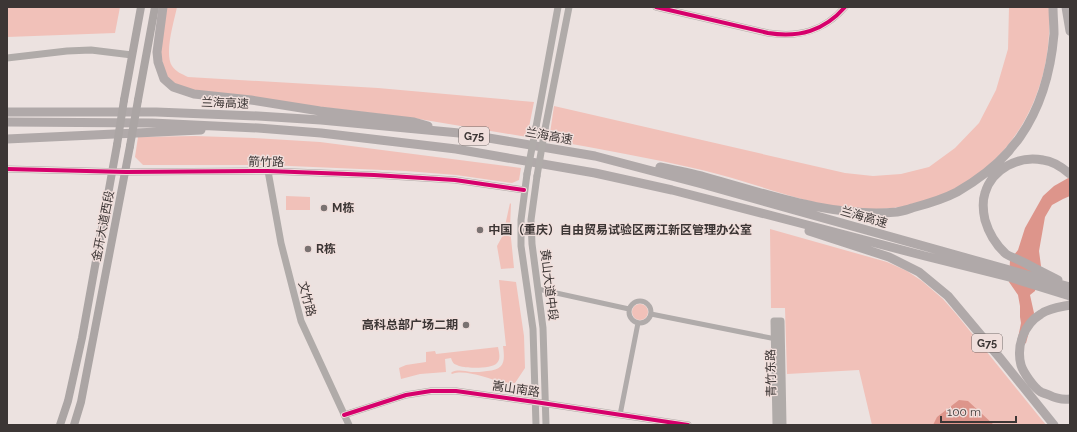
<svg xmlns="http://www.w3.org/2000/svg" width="1077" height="432" font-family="Raleway,'Noto Sans SC',sans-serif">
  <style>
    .green { fill: #f1c1b9 }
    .water { fill: #dd958b }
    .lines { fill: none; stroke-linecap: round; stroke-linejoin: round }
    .street { stroke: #b0abaa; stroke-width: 5 }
    .secondary { stroke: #b0aba9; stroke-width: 7 }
    .primary { stroke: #aba5a4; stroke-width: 8 }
    .highway { stroke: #b0a9a9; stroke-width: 9 }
    .secondary-bridge { stroke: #b0aba9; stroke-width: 7 }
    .primary-bridge { stroke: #aba5a4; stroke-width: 8 }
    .cycleway-casing { stroke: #f0dfdc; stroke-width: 6 }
    .cycleway { stroke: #d6006c; stroke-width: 4 }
    .poi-dot { fill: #7a7271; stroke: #f0dfdc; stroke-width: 1.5 }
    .labels { text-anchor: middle; stroke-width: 3; stroke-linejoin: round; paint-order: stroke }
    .shield { fill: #f0dfdc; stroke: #726967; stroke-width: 1 }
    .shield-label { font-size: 11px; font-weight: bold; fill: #3c3635 }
    .street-label { font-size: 12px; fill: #3c3635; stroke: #f0dfdc }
    .poi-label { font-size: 12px; font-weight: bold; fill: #3c3635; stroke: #f0dfdc; text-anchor: start }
  </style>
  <rect width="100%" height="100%" fill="#ece2e0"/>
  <!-- green -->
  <path class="green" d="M 7,7 L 120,7 L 115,33 L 7,37 Z
    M 167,7 L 177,7 C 174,22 164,53 172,66 C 176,72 182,74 188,77 L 378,88 L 534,102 L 527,137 L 413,118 L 195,92 L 174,84 L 166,76 L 160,52 Z
    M 1009,7 L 1049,7 C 1050,28 1049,49 1044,70 C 1030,128 995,172 941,196 C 914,209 872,211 844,208 C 796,201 749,181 702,170 C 651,158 600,149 549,140 L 554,106 L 845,173 L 873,176 L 901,174 L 929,167 L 955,148 L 979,123 L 996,90 L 1008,49 Z
    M 195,136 L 254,138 L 320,142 L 521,168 L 519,180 L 512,183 L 456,175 L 406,171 L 267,165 L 143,165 L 135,157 L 138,137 Z
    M 286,196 L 310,197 L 310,210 L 286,210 Z
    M 510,203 L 511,204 L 510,228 L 514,268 L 501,269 L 497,246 L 503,235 Z
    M 770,229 L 887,262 L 907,271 L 922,281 L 943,299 L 957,315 L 1046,425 L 872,425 L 859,370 L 787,374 L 785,308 L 771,308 Z
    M 499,280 L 516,282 L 524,336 L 525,368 L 515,383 C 510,383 506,383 502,382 C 488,379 466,369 452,374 L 451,373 L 452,372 C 458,369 465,371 471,372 C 477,372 482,372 487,371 C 505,370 505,361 503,346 L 506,346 Z
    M632 312a8 8 0 1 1 16 0a8 8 0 1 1-16 0Z
    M 498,347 C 499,352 501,359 497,363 C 492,369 464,369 457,365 C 453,364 452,361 451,358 L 445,359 L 446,372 L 420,374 L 401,379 L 399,368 L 406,365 L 426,362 L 426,352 L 435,351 L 436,354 Z"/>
  <!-- water -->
  <path class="water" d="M 1070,177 L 1070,196 L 1063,199 L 1052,205 L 1045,217 L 1039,251 L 1041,266 L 1035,291 L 1030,295 L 1034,313 L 1026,343 L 1016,348 L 1021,323 L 1020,317 L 1020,306 L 1018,295 L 1009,282 L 1010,260 L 1018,250 L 1025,228 L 1043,196 L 1054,186 Z
    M 959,400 L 968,401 L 994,425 L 933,425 L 937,417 Z"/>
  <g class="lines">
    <!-- street -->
    <path class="street" d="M 538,289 L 629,309
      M629 312a11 11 0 1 1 22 0a11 11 0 1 1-22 0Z
      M 651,314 L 776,339
      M 620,415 L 638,323"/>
    <!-- secondary -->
    <path class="secondary" d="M 656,7 L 768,33 C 799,38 824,31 845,7
      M 7,58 L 67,51 L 91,50 L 132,55
      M 536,127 L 558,7
      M 545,129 L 569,7
      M 7,169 L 126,172 L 268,171 L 374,175 L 455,180 L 524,190
      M 268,171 L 281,243 L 301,321 L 349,425
      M 527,174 L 521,220 L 521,246 L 533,329 L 536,425
      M 537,176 L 531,220 L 532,244 L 543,328 L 546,425
      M 344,415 L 406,395 L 431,391 L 456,391 L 535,402 L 688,425
      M 776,425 L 774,321 L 781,321 L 783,425"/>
    <!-- primary -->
    <path class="primary" d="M 124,100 L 141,7
      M 138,100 L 155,7
      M 60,425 L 68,401 L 82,338 L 117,145
      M 74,425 L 81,402 L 130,146"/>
    <!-- highway -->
    <path class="highway" d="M 163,7 L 157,52 L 158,62 L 164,79 L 173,87 L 194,94 L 251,100 L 320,111 L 414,122 L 428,126
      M 1066,7 L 1070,31
      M 7,112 L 156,112 L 258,116 L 321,120 L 459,133 L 595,156 L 702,184 L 1070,287
      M 7,122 L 152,123 L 258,128 L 321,133 L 456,149 L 595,173 L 672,190 L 796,222 L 925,256 L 1009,277 L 1070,296
      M 7,139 L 201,130
      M 660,167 C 675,170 690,173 705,177 C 767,194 831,218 897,212 C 902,211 907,210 912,208 C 927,204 942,200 957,192 C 976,181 994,168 1009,151 C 1012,146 1017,142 1020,137 C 1041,107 1051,70 1054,34 C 1054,25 1053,16 1053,7
      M 809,231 L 889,257 L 919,272 L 948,296 L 1000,358 L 1054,425
      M 1058,280 C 1046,274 1034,268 1023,262 C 1017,259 1011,257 1006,254 C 996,245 989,234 985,220 C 983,211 982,202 985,193 C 992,169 1019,155 1043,160 C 1053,161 1063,168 1070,174
      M 1070,305 C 1060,307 1049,308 1041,314 C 1024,324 1016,346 1021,365 C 1023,372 1034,388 1041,392 C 1043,393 1046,394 1049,395 C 1055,398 1063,400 1070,399"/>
    <!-- secondary-bridge -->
    <path class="secondary-bridge" d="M 527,174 L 536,127
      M 537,176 L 545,129"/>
    <!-- primary-bridge -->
    <path class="primary-bridge" d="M 117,145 L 124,100
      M 130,146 L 138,100"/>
    <defs>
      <path id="cycleway" d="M 656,7 L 768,33 C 799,38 824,31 845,7
        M 7,169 L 126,172 L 268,171 L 374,175 L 455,180 L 524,190
        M 344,415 L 406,395 L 431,391 L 456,391 L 535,402 L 688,425"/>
    </defs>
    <!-- cycleway casing -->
    <use href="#cycleway" class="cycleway-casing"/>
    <!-- cycleway -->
    <use href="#cycleway" class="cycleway"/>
  </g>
  <!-- markers -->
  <g class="poi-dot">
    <circle cx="324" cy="208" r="4"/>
    <circle cx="480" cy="230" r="4"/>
    <circle cx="308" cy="249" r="4"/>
    <circle cx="466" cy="325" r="4"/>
  </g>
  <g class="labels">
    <!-- shield labels -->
    <g class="shield">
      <rect x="459" y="127" width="30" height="18" rx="3"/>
      <rect x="972" y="334" width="30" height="18" rx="3"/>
    </g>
    <g class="shield-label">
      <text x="474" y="140">G75</text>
      <text x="987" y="347">G75</text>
    </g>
    <!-- street labels -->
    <g class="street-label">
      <text transform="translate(225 103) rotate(2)" y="4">兰海高速</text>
      <text transform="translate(549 136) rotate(10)" y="4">兰海高速</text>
      <text transform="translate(266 162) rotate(1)" y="4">箭竹路</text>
      <text transform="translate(864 217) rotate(16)" y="4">兰海高速</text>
      <text transform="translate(103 226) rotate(-79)" y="4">金开大道西段</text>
      <text transform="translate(549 285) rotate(83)" y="4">黄山大道中段</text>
      <text transform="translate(307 299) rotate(75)" y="4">文竹路</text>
      <text transform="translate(771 373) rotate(-91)" y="4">青竹东路</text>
      <text transform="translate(516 389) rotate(8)" y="4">嵩山南路</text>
    </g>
    <!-- poi labels -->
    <g class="poi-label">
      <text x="332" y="212">M栋</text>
      <text x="488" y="234">中国（重庆）自由贸易试验区两江新区管理办公室</text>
      <text x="316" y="253">R栋</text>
      <text x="458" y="329" text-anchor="end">高科总部广场二期</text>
    </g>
  </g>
  <!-- border -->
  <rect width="1077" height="432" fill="none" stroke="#3c3635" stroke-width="16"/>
  <!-- scale -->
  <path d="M941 416v6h75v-6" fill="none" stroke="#3c3635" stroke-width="2"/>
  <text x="947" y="416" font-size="12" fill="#3c3635" stroke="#f0dfdc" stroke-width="3" paint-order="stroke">100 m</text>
</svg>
